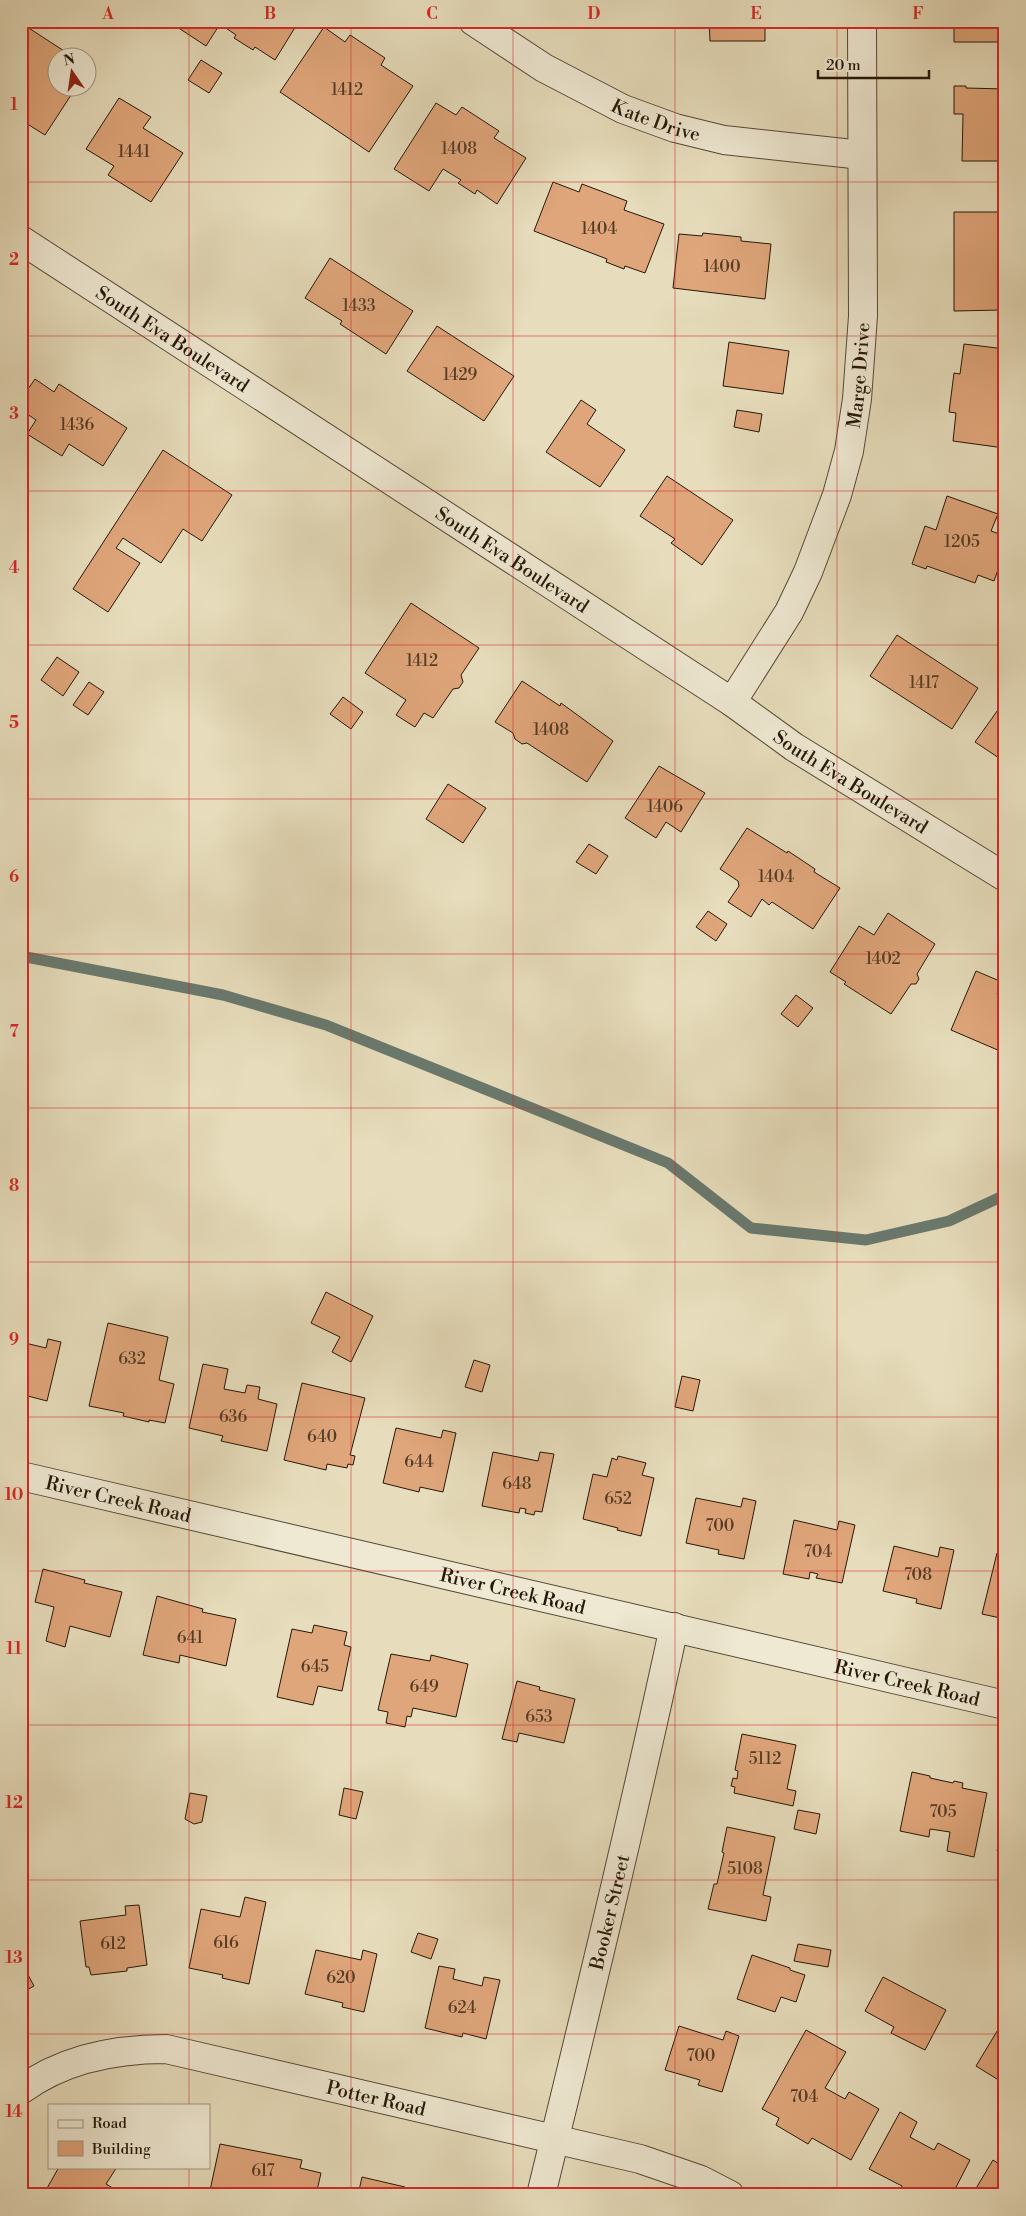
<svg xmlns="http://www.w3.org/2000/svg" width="1026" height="2216" font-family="'Libre Bodoni',serif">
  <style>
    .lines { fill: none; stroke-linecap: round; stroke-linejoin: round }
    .stream { stroke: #69796e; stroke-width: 11 }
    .building { fill: #e0a67b; stroke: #241708 }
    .minor-casing { stroke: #554835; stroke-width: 30 }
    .minor { stroke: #efe9d3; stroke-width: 28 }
    .grid { fill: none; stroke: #d62828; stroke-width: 1; stroke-opacity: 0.55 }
    .labels { text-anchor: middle; stroke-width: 4; stroke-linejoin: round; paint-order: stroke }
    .number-label { font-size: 16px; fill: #533b25 }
    .street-label { font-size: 19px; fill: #241708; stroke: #efe9d3 }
    .neatline { fill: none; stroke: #d62828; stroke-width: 2 }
    .grid-label { font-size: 16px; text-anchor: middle; font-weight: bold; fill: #d62828 }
  </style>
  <rect width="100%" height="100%" fill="#e7ddbc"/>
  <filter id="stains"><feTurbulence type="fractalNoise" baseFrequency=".004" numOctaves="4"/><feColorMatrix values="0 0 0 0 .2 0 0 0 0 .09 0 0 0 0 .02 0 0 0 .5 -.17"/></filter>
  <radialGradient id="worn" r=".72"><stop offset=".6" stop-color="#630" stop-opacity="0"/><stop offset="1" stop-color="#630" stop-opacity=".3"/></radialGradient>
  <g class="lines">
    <!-- stream -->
    <path class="stream" d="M 21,956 L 223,995 L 326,1025 L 668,1163 L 751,1228 L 866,1240 L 949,1221 L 1005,1195"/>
  </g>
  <!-- building -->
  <path class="building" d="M 172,21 L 299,21 L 275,60 L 255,47 L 253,50 L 234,38 L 236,35 L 220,24 L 206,46 L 171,23 Z
    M 709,21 L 765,21 L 765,41 L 710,41 Z
    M 954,21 L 1004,21 L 1004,42 L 954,42 Z
    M 21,23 L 75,58 L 58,58 L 58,88 L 75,89 L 45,135 L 21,120 Z
    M 324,27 L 345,42 L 350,35 L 385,58 L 381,65 L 413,86 L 369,152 L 280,92 Z
    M 201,60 L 222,73 L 209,93 L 188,80 Z
    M 954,86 L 966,86 L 966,88 L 1005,89 L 1005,161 L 962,161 L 963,114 L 954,114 Z
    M 119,98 L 151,117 L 143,128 L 183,153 L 151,202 L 108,175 L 114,166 L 86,149 Z
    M 436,103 L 456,115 L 462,107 L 499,131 L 494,138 L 526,158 L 497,204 L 477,190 L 475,194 L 458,183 L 461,180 L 443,169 L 429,191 L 394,169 Z
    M 553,182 L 579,192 L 582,184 L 627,201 L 624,210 L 664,224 L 645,273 L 625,266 L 624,269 L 606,262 L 607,259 L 534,231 Z
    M 954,212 L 1003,212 L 1003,310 L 954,311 Z
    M 703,233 L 741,237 L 741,241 L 771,244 L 765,299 L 673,288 L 679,234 L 702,236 Z
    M 330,258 L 413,311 L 386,354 L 340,324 L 342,321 L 305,298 Z
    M 437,326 L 514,376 L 484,421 L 407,371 Z
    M 729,342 L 789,351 L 783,394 L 723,386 Z
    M 964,344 L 1005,349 L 1004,448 L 953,441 L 956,413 L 949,412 L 954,373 L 960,374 Z
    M 35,379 L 54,392 L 59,384 L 127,428 L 103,466 L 69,444 L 62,456 L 27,434 L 36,420 L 21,410 L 21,399 Z
    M 581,400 L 596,410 L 587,424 L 625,450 L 600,487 L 546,452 Z
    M 737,410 L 762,414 L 759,432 L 734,427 Z
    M 163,450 L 232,495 L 202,541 L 183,529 L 161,563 L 123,538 L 116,548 L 140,563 L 108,612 L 73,589 Z
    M 667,476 L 733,520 L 702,565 L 671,543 L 675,539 L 640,516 Z
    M 947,496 L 998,514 L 991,531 L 1005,536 L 1005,569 L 999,567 L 994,581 L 978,575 L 975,583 L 927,566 L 926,569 L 912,564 L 925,526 L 936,530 Z
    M 411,603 L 479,648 L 461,675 L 463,682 L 459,688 L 453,689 L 433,718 L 424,713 L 415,727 L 396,715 L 406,700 L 365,673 Z
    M 897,635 L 978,688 L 952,729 L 870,676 Z
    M 57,657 L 79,672 L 63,696 L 41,680 Z
    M 522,681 L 560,706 L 561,703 L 613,741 L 587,782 L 527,743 L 522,744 L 515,739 L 513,733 L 495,722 Z
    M 89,682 L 104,692 L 88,715 L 73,705 Z
    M 343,697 L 363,712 L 351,729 L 330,714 Z
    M 1005,700 L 1005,762 L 975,742 Z
    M 659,766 L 705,793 L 681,832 L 666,822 L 656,838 L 625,818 Z
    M 448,784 L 486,808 L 463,843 L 426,819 Z
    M 747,828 L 787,853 L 788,851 L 815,869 L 814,872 L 840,888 L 813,929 L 772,902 L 769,905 L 762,899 L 751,917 L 728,902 L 739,886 L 738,881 L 720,869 Z
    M 589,844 L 608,856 L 596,874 L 576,862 Z
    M 708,911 L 727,924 L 716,941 L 696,927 Z
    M 888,913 L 935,944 L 917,974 L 919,979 L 916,984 L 911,984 L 891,1014 L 844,984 L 846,982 L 830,972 L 859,926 L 874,935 Z
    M 976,971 L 1002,982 L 997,994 L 1005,998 L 1005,1039 L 1000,1051 L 951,1030 Z
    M 796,995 L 813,1008 L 798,1027 L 781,1014 Z
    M 326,1292 L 373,1316 L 351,1362 L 332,1352 L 340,1337 L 311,1323 Z
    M 108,1323 L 168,1337 L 159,1380 L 174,1384 L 165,1423 L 149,1420 L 149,1422 L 123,1416 L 124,1413 L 89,1406 Z
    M 48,1339 L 61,1342 L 47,1401 L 24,1395 L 25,1390 L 21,1389 L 21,1342 L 46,1348 Z
    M 474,1360 L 490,1365 L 482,1392 L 465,1387 Z
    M 203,1364 L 228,1369 L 224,1389 L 245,1393 L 247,1385 L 260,1387 L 258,1399 L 277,1404 L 267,1451 L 221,1441 L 223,1436 L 189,1428 Z
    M 682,1376 L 700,1380 L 693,1411 L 675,1407 Z
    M 302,1383 L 365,1398 L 350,1455 L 355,1456 L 353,1465 L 348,1464 L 347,1468 L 327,1464 L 326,1470 L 284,1460 Z
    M 396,1428 L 441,1438 L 443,1430 L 456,1433 L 443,1492 L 420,1487 L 419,1492 L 383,1483 Z
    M 493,1452 L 538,1461 L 540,1452 L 554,1454 L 542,1512 L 535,1511 L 534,1515 L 525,1513 L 526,1509 L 520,1508 L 519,1513 L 482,1506 Z
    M 618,1456 L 646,1463 L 642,1475 L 654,1478 L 641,1536 L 617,1530 L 618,1528 L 583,1519 L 593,1474 L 607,1477 L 612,1458 L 617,1460 Z
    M 696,1498 L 741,1507 L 743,1498 L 756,1501 L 744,1559 L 718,1554 L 719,1550 L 686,1543 Z
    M 794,1520 L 837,1530 L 839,1521 L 855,1525 L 842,1583 L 816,1578 L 818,1574 L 810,1572 L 809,1579 L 783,1574 Z
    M 894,1546 L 938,1557 L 940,1547 L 954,1550 L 941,1609 L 916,1603 L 917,1599 L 883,1591 Z
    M 997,1553 L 1005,1555 L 1005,1619 L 982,1614 Z
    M 43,1569 L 85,1580 L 84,1583 L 122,1592 L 110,1637 L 70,1626 L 65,1647 L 46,1641 L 54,1607 L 35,1602 Z
    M 157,1596 L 203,1609 L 202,1612 L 236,1619 L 226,1666 L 180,1655 L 179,1663 L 143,1655 Z
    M 314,1625 L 347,1632 L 344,1645 L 351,1647 L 342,1691 L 318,1686 L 313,1705 L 277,1697 L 292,1629 L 312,1633 Z
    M 391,1654 L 430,1661 L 431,1655 L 468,1664 L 456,1717 L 413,1708 L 411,1717 L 407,1716 L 405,1727 L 386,1723 L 388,1712 L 378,1710 Z
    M 517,1681 L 540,1687 L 539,1690 L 575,1699 L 564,1743 L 519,1733 L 517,1742 L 502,1739 Z
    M 742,1734 L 796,1745 L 787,1789 L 796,1791 L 793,1806 L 734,1793 L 735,1787 L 731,1786 L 733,1778 L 737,1779 L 738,1771 L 735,1770 Z
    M 912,1772 L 930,1776 L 930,1778 L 953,1783 L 954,1781 L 963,1783 L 962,1788 L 987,1793 L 974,1857 L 947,1851 L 950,1832 L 930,1829 L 929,1837 L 900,1831 Z
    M 344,1788 L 363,1792 L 356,1819 L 339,1815 Z
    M 190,1793 L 207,1796 L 202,1822 L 194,1824 L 185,1819 Z
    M 798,1810 L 820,1814 L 816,1834 L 794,1829 Z
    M 1005,1818 L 1005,1852 L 997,1851 Z
    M 727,1827 L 775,1837 L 763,1895 L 771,1897 L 766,1921 L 708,1909 L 714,1884 L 717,1884 L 724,1853 L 722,1852 Z
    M 245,1897 L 266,1902 L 249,1984 L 222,1978 L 223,1975 L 189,1968 L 201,1909 L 240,1917 Z
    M 139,1905 L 147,1965 L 127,1968 L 127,1971 L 91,1975 L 89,1967 L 86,1967 L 80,1921 L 126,1915 L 125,1906 Z
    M 418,1933 L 438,1939 L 431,1959 L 411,1952 Z
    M 798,1944 L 831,1950 L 828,1967 L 794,1961 Z
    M 316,1950 L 361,1960 L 363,1950 L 377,1954 L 364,2012 L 342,2007 L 343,2003 L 305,1994 Z
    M 752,1955 L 790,1968 L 790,1970 L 805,1975 L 796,2002 L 781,1997 L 775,2012 L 737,1999 Z
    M 21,1962 L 34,1986 L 21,1993 Z
    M 439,1966 L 455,1969 L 453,1979 L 482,1986 L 484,1977 L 500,1980 L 486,2039 L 463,2033 L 462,2037 L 425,2028 Z
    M 883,1977 L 946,2010 L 925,2050 L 891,2033 L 894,2027 L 865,2011 Z
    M 679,2026 L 723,2040 L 726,2031 L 739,2036 L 722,2092 L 698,2085 L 700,2080 L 665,2070 Z
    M 999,2028 L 1005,2031 L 1005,2084 L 976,2066 Z
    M 806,2030 L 846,2052 L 825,2088 L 845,2099 L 849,2092 L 879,2109 L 851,2160 L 812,2138 L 808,2144 L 776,2125 L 779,2118 L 762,2109 Z
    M 900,2112 L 917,2122 L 910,2137 L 934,2150 L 938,2143 L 970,2160 L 952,2195 L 906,2195 L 900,2191 L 902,2186 L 869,2169 Z
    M 220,2144 L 302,2160 L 300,2168 L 321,2173 L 316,2195 L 209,2195 Z
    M 993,2160 L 1005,2168 L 1005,2195 L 972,2195 Z
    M 59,2167 L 117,2167 L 106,2184 L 118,2191 L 116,2195 L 41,2195 L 44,2189 L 46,2190 Z
    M 362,2177 L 405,2187 L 404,2191 L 421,2195 L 358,2195 Z"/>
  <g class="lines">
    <defs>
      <g id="minor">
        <path id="s1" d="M 473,21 L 544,68 L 623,109 L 675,128 L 724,140 L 862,155"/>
        <path id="s2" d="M 21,240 L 732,702 L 794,747 L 1005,877"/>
        <path id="s3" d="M 732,702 L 789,612 L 808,572 L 837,495 L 849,451 L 857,399 L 863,316 L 862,21"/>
        <path id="s4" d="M 21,1476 L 1005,1705"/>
        <path id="s5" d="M 21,2090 C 63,2059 115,2049 166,2049 L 640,2159 L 701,2180 L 730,2195"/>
        <path id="s6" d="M 541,2195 C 587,2006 633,1817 674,1627"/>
      </g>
    </defs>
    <!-- minor casing -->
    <use href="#minor" class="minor-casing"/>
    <!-- minor -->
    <use href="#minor" class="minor"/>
  </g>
  <!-- grid -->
  <path class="grid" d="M 189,21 L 189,2105M 351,21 L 351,2195M 513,21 L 513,2195M 675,21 L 675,2195M 837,21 L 837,2195M 21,182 L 1005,182M 21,336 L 1005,336M 21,491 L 1005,491M 21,645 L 1005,645M 21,799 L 1005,799M 21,954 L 1005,954M 21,1108 L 1005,1108M 21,1262 L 1005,1262M 21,1417 L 1005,1417M 21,1571 L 1005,1571M 21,1725 L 1005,1725M 21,1880 L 1005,1880M 21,2034 L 1005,2034M 189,2167 L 189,2195"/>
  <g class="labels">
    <!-- number labels -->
    <g class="number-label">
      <text x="347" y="95">1412</text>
      <text x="459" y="154">1408</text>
      <text x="134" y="157">1441</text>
      <text x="599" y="234">1404</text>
      <text x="722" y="272">1400</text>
      <text x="359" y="311">1433</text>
      <text x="460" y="380">1429</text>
      <text x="77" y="430">1436</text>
      <text x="962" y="547">1205</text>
      <text x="422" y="666">1412</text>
      <text x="924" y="688">1417</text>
      <text x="551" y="735">1408</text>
      <text x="665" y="812">1406</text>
      <text x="776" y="882">1404</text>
      <text x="883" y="964">1402</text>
      <text x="132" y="1364">632</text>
      <text x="233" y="1422">636</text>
      <text x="322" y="1442">640</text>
      <text x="419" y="1467">644</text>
      <text x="517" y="1489">648</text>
      <text x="618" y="1504">652</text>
      <text x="720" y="1531">700</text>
      <text x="818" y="1557">704</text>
      <text x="918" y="1580">708</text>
      <text x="190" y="1643">641</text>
      <text x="315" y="1672">645</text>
      <text x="424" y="1692">649</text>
      <text x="539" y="1722">653</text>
      <text x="765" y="1764">5112</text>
      <text x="943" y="1817">705</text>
      <text x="745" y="1874">5108</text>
      <text x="226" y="1948">616</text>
      <text x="113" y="1949">612</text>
      <text x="341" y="1983">620</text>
      <text x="462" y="2013">624</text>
      <text x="701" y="2061">700</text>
      <text x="804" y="2102">704</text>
      <text x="263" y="2176">617</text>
    </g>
    <!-- street labels -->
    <g class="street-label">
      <text dy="7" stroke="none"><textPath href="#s1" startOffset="209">Kate Drive</textPath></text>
      <text dy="7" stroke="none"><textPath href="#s2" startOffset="181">South Eva Boulevard</textPath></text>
      <text dy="7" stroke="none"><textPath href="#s3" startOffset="355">Marge Drive</textPath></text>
      <text dy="7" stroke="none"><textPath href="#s2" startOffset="586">South Eva Boulevard</textPath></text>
      <text dy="7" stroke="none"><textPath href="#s2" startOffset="991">South Eva Boulevard</textPath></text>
      <text dy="7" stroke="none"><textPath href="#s4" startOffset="100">River Creek Road</textPath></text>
      <text dy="7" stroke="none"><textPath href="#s4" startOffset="505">River Creek Road</textPath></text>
      <text dy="7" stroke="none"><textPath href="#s4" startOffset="910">River Creek Road</textPath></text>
      <text dy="7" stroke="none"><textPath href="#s6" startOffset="291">Booker Street</textPath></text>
      <text dy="7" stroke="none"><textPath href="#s5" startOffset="369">Potter Road</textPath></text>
    </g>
  </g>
  <!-- margin -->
  <rect width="1026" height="2216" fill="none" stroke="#e7ddbc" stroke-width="55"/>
  <!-- legend -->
  <rect x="48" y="2104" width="162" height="65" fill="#efe9d3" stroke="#9e9582"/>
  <rect x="58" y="2120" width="25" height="8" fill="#efe9d3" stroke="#9e9582"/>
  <text x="92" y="2128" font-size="15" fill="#241708">Road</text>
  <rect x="58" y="2141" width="25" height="15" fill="#e0a67b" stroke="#9e9582"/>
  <text x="92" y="2154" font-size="15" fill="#241708">Building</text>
  <!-- north arrow -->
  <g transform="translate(72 72) rotate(347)"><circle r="24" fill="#efe9d3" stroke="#9e9582"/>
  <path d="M0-4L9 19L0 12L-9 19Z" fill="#8f2418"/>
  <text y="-8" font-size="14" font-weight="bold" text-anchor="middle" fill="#241708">N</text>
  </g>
  <!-- scale -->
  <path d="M818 70v8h111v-8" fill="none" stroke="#241708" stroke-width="2.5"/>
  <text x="826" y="70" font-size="15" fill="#241708" stroke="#efe9d3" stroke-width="4" paint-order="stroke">20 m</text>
  <rect x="28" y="28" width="970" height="2160" class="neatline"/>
  <g class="grid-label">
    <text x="108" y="19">A</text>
    <text x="270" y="19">B</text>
    <text x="432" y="19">C</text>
    <text x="594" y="19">D</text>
    <text x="756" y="19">E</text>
    <text x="918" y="19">F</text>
    <text x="14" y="110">1</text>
    <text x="14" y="265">2</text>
    <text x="14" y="419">3</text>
    <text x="14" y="573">4</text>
    <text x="14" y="728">5</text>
    <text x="14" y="882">6</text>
    <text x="14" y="1037">7</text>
    <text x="14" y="1191">8</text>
    <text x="14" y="1345">9</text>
    <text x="14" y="1500">10</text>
    <text x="14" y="1654">11</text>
    <text x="14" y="1808">12</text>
    <text x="14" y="1963">13</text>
    <text x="14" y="2117">14</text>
  </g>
  <rect width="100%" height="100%" filter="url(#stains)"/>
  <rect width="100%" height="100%" fill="url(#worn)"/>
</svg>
